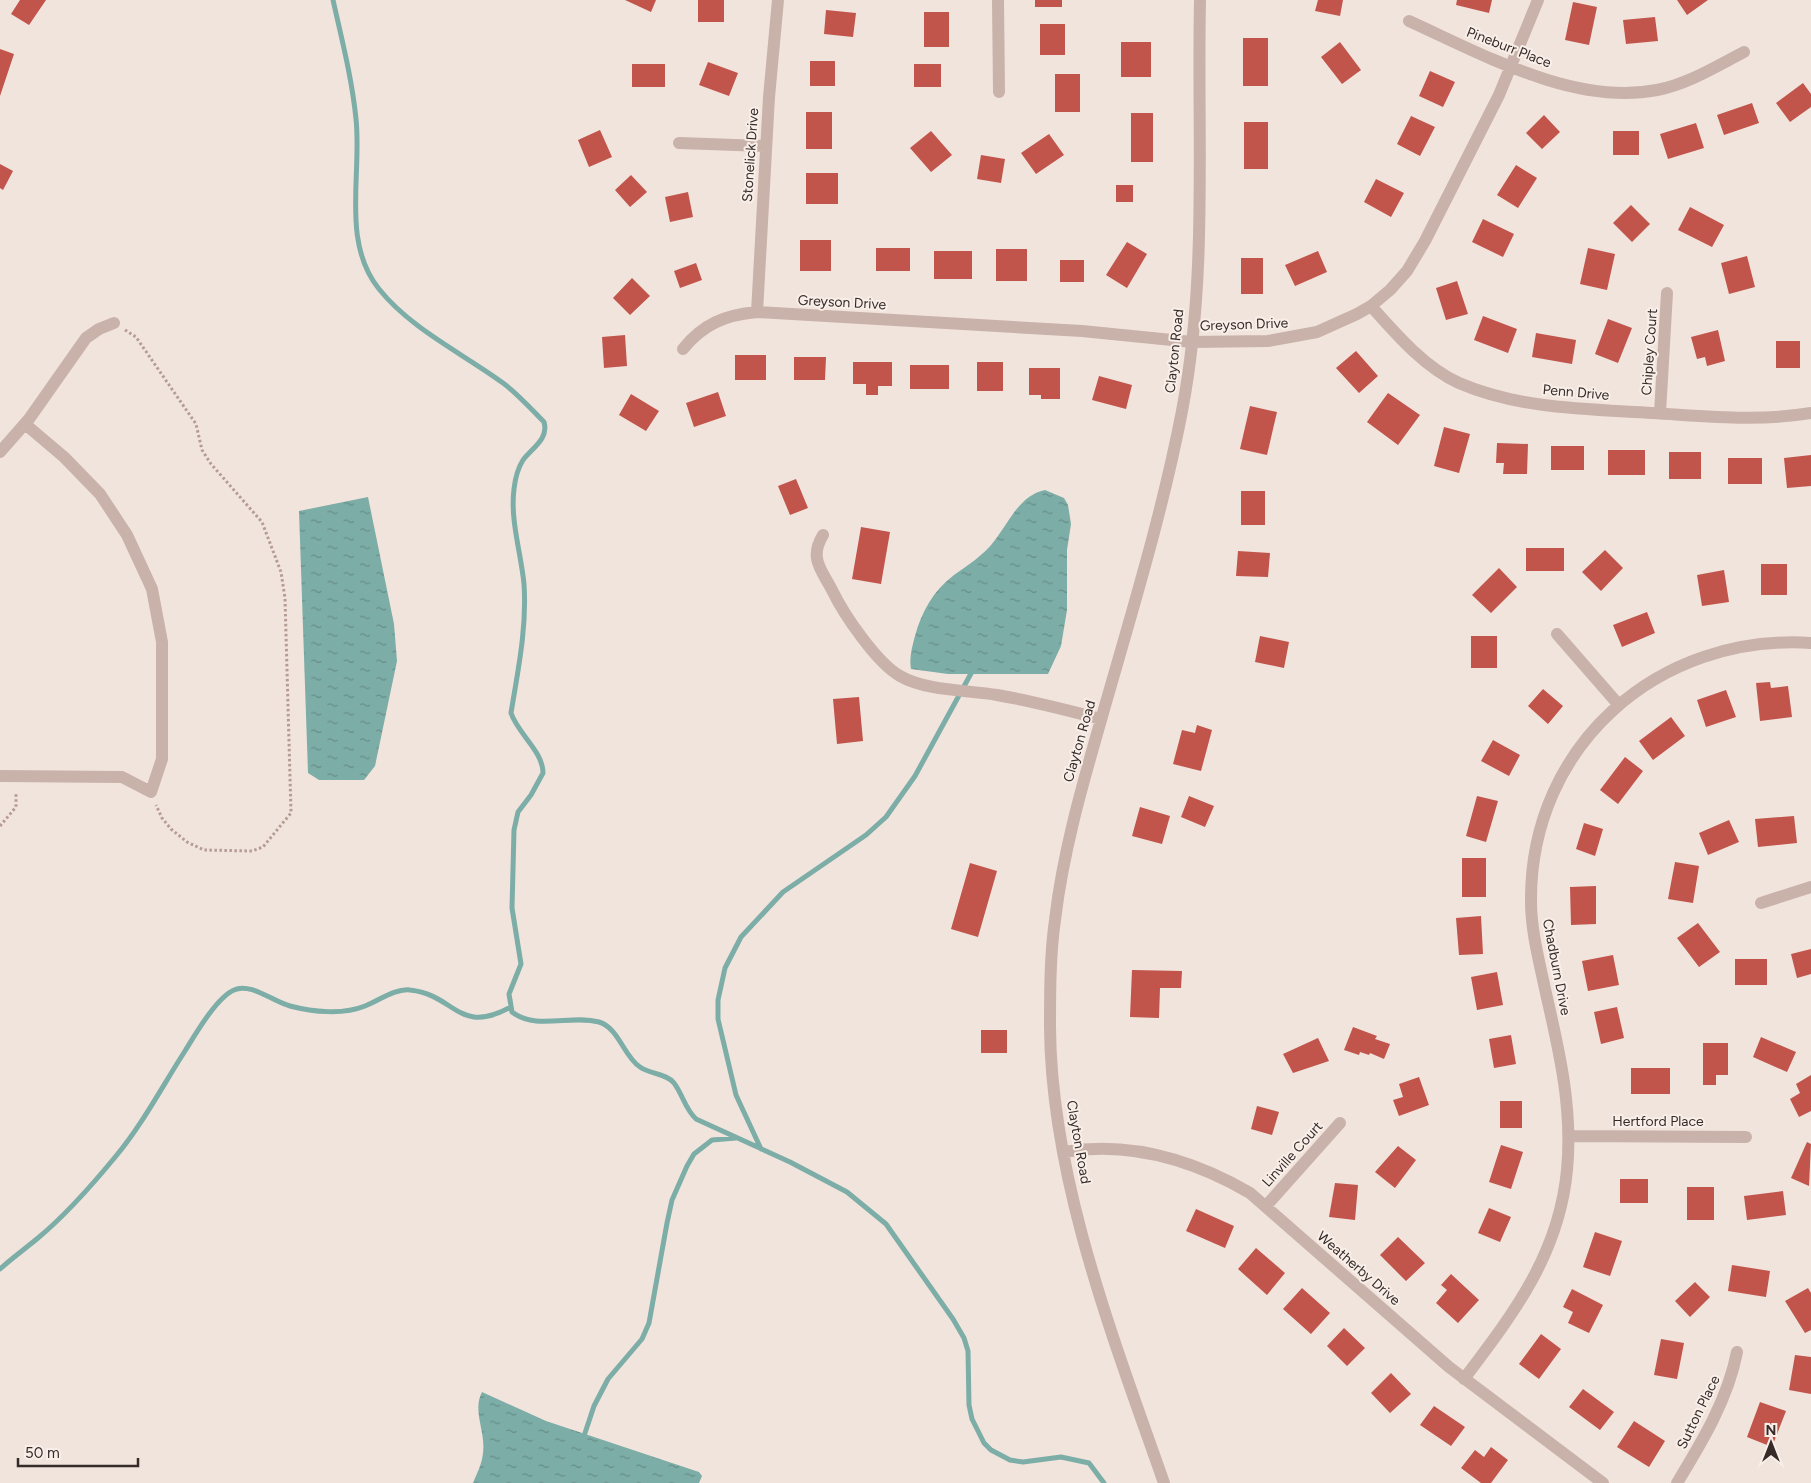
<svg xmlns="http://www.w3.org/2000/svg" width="1811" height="1483" font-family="Figtree,sans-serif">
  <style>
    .water { fill: url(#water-ripples) }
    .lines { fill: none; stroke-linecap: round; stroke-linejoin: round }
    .stream { stroke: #7dada7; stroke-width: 5 }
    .building { fill: #c1544b }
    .path { stroke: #b59c93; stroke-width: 3; stroke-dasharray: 2.5 2.5; stroke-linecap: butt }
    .minor { stroke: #c9b2a9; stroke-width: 12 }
    .labels { text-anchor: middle; stroke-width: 4; stroke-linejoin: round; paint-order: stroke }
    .street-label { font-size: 14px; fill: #362b29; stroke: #f9efe9 }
  </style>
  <defs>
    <pattern id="water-ripples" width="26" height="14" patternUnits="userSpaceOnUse" patternTransform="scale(1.25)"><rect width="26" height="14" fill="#7dada7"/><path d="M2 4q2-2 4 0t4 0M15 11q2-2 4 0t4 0" fill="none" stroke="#678d88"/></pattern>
  </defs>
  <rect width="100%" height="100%" fill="#f1e4dd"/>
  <!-- water -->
  <path class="water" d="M 1045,490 L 1064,498 L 1068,505 L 1071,524 L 1067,550 L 1067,610 L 1061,646 L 1048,674 L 948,674 L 911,669 C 909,658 912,647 915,636 C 922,611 933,591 954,575 C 968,565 984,555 995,540 C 1009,522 1020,495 1045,490 Z
    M 368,497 L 394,624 L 397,661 L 375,766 L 364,780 L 319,780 L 308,773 L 299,511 Z
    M 482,1392 L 546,1421 L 699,1472 L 702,1476 L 699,1483 L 473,1483 C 477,1473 482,1464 483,1453 C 486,1432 472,1411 482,1392 Z"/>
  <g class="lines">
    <!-- stream -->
    <path class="stream" d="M 333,0 C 342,40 352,79 356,119 C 362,175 341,242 379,289 C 411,329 462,353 503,383 C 518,394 531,409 544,422 C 549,439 532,448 523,460 C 518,468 515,480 514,489 C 510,520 521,553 524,584 C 527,628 518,670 511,713 C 518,734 543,751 543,773 L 531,795 L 518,812 L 514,830 L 512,908 L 521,964 L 509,994 L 512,1012 C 537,1031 571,1014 599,1022 C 619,1028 624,1057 640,1067 C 650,1074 667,1074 674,1083 C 683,1095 685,1109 696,1119 L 790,1162 L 847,1192 L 886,1224 L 953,1319 L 964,1338 L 968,1351 L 969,1405 L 972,1419 L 984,1443 L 991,1450 L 1010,1460 L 1023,1462 L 1061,1457 L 1089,1463 L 1104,1483
      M 761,1149 L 736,1095 L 718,1019 L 718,1000 L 725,968 L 741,937 L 783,892 L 866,835 L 886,817 L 915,776 L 974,668
      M 0,1269 C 12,1258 26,1248 38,1238 C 67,1214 93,1184 116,1156 C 142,1125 163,1085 185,1051 C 195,1035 216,998 234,990 C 250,982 274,1002 290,1006 C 313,1012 343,1015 365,1006 C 378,1001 396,988 410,990 C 456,995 458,1036 511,1007
      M 583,1439 L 594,1406 L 608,1379 L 642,1339 L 649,1323 L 667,1223 L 672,1200 L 687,1166 L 694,1154 L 712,1140 L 736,1138"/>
  </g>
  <!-- building -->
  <path class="building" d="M 20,0 L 46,0 L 29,25 L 11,14 Z
    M 625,0 L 656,0 L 651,12 Z
    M 698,0 L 724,0 L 724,22 L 698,22 Z
    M 1035,0 L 1062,0 L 1062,7 L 1035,7 Z
    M 1318,0 L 1343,0 L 1340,16 L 1315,11 Z
    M 1457,0 L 1492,0 L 1489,13 L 1456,5 Z
    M 1677,0 L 1708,0 L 1687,15 Z
    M 1573,2 L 1597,7 L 1589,45 L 1565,40 Z
    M 826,10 L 856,13 L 853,37 L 824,34 Z
    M 924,12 L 949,12 L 949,47 L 924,47 Z
    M 1655,17 L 1658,41 L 1626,44 L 1623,20 Z
    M 1040,24 L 1065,24 L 1065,55 L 1040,55 Z
    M 1243,38 L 1268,38 L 1268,86 L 1243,86 Z
    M 1121,42 L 1151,42 L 1151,77 L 1121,77 Z
    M 1340,42 L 1361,70 L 1342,84 L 1321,57 Z
    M 0,49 L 14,54 L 0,96 Z
    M 810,61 L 835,61 L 835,86 L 810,86 Z
    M 708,62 L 738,73 L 729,96 L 699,85 Z
    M 632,64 L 665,64 L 665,87 L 632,87 Z
    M 914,64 L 941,64 L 941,87 L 914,87 Z
    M 1430,71 L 1455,82 L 1443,107 L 1419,96 Z
    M 1055,74 L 1080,74 L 1080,112 L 1055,112 Z
    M 1803,83 L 1811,94 L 1811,107 L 1790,122 L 1776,103 Z
    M 1752,103 L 1759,123 L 1724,135 L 1717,115 Z
    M 806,112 L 832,112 L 832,149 L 806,149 Z
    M 1131,113 L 1153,113 L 1153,162 L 1131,162 Z
    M 1544,115 L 1560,132 L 1542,149 L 1526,133 Z
    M 1411,116 L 1435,127 L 1420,156 L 1397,144 Z
    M 1244,122 L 1268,122 L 1268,169 L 1244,169 Z
    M 1696,123 L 1704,148 L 1668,159 L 1660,134 Z
    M 600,130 L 612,157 L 589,167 L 578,140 Z
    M 931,131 L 952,155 L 931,172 L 910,148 Z
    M 1613,131 L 1639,131 L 1639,155 L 1613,155 Z
    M 1049,134 L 1064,155 L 1036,174 L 1021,153 Z
    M 981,155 L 1005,159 L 1001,183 L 977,179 Z
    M 0,164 L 13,171 L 3,190 L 0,188 Z
    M 1516,165 L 1537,178 L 1518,208 L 1497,195 Z
    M 806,173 L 838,173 L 838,204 L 806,204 Z
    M 631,175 L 647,192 L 630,207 L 615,190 Z
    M 1376,179 L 1404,193 L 1391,217 L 1364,202 Z
    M 1116,185 L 1133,185 L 1133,202 L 1116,202 Z
    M 688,192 L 693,217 L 670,222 L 665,197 Z
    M 1631,205 L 1650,224 L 1632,242 L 1613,223 Z
    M 1690,207 L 1724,225 L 1712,247 L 1678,230 Z
    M 1483,219 L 1514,234 L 1503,257 L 1472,242 Z
    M 800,240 L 831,240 L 831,271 L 800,271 Z
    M 1127,242 L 1147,254 L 1127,288 L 1106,275 Z
    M 876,248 L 910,248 L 910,271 L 876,271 Z
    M 1588,248 L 1615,254 L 1607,290 L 1580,284 Z
    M 996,249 L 1027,249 L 1027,281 L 996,281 Z
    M 934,251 L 972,251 L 972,279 L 934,279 Z
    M 1318,251 L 1327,272 L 1295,286 L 1285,265 Z
    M 1747,256 L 1755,287 L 1729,294 L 1721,263 Z
    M 1241,258 L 1263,258 L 1263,294 L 1241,294 Z
    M 1060,260 L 1084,260 L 1084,282 L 1060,282 Z
    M 696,263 L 702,280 L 680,288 L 674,271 Z
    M 632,278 L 650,296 L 630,315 L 613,298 Z
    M 1457,281 L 1468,314 L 1446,320 L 1436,288 Z
    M 1483,316 L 1517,329 L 1508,353 L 1474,340 Z
    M 1608,319 L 1632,328 L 1618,363 L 1595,354 Z
    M 1718,330 L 1725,361 L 1707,366 L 1705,357 L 1697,359 L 1691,337 Z
    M 1536,333 L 1576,340 L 1572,364 L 1532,357 Z
    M 625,335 L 627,366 L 604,368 L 602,337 Z
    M 1776,341 L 1800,341 L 1800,368 L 1776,368 Z
    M 1356,351 L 1378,376 L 1359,393 L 1336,368 Z
    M 735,355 L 766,355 L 766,380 L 735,380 Z
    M 794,357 L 826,357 L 825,380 L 794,380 Z
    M 853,362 L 892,362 L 892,386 L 878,386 L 878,395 L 866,395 L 866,384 L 853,384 Z
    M 977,362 L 1003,362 L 1003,391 L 977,391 Z
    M 910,365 L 949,365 L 949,389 L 910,389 Z
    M 1029,368 L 1060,368 L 1060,399 L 1041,399 L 1041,395 L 1029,395 Z
    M 1099,376 L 1132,385 L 1126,409 L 1092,400 Z
    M 718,392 L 726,416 L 694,427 L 686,403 Z
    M 1388,393 L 1420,415 L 1398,445 L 1367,422 Z
    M 631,394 L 659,411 L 646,431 L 619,415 Z
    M 1250,406 L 1277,412 L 1267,455 L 1240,449 Z
    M 1444,427 L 1470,434 L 1459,473 L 1434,466 Z
    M 1497,443 L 1528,444 L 1527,474 L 1503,474 L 1504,463 L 1496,463 Z
    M 1551,446 L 1584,446 L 1584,470 L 1551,470 Z
    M 1608,450 L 1645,450 L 1645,475 L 1608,475 Z
    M 1669,452 L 1701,452 L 1701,479 L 1669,479 Z
    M 1811,455 L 1811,486 L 1787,488 L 1784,458 Z
    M 1728,458 L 1762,458 L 1762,484 L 1728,484 Z
    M 796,479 L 808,508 L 790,515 L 778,486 Z
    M 1241,491 L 1265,491 L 1265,525 L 1241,525 Z
    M 861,527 L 890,532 L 881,584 L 852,579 Z
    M 1526,548 L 1564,548 L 1564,571 L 1526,571 Z
    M 1605,550 L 1623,568 L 1601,591 L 1582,572 Z
    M 1238,551 L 1270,553 L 1268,577 L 1236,576 Z
    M 1761,564 L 1787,564 L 1787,595 L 1761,595 Z
    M 1499,568 L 1517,587 L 1491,613 L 1472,595 Z
    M 1724,570 L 1729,602 L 1702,606 L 1697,575 Z
    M 1647,612 L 1655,633 L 1622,647 L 1613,625 Z
    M 1260,636 L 1289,642 L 1284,668 L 1255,662 Z
    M 1471,636 L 1497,636 L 1497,668 L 1471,668 Z
    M 1770,682 L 1771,688 L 1788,686 L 1792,717 L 1760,721 L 1756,683 Z
    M 1543,689 L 1563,706 L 1548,724 L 1528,706 Z
    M 1726,690 L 1736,717 L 1706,727 L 1697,700 Z
    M 859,697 L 863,741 L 837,744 L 833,699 Z
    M 1671,717 L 1685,736 L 1653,760 L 1639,741 Z
    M 1197,725 L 1212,730 L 1201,771 L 1173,764 L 1182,730 L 1195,733 Z
    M 1493,740 L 1520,755 L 1509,776 L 1481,761 Z
    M 1625,757 L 1643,771 L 1618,804 L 1600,790 Z
    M 1189,796 L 1214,806 L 1205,827 L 1181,817 Z
    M 1477,796 L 1498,801 L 1486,842 L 1466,836 Z
    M 1140,807 L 1170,816 L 1162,844 L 1132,836 Z
    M 1794,816 L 1797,843 L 1758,847 L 1755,819 Z
    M 1729,820 L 1739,842 L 1708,855 L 1699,833 Z
    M 1584,823 L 1603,829 L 1595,856 L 1576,849 Z
    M 1462,858 L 1486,858 L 1486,897 L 1462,897 Z
    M 1675,862 L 1699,866 L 1693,903 L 1668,899 Z
    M 970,863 L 997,871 L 978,937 L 951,929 Z
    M 1596,886 L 1596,924 L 1571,925 L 1570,887 Z
    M 1481,916 L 1483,954 L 1459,955 L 1456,918 Z
    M 1698,923 L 1720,952 L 1699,967 L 1677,938 Z
    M 1811,949 L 1811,974 L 1797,978 L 1791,954 Z
    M 1613,955 L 1619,985 L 1588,991 L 1582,961 Z
    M 1735,959 L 1767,959 L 1767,985 L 1735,985 Z
    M 1132,970 L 1182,971 L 1181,988 L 1160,988 L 1159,1018 L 1130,1017 Z
    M 1497,972 L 1503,1005 L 1477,1010 L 1471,977 Z
    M 1617,1007 L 1624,1038 L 1601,1044 L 1594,1012 Z
    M 1353,1027 L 1377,1036 L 1375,1039 L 1390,1044 L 1384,1059 L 1370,1053 L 1369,1055 L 1360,1052 L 1359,1055 L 1344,1050 Z
    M 981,1030 L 1007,1030 L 1007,1053 L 981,1053 Z
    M 1511,1035 L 1516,1064 L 1494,1068 L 1489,1039 Z
    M 1761,1037 L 1796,1052 L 1787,1072 L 1753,1057 Z
    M 1318,1038 L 1329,1061 L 1293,1073 L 1283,1054 Z
    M 1703,1043 L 1728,1043 L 1728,1075 L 1716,1075 L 1716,1085 L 1703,1085 Z
    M 1631,1068 L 1670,1068 L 1670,1094 L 1631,1094 Z
    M 1811,1075 L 1811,1111 L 1799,1117 L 1790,1099 L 1800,1093 L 1796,1084 Z
    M 1419,1077 L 1429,1105 L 1399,1116 L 1393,1100 L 1403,1097 L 1399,1084 Z
    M 1500,1101 L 1522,1101 L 1522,1128 L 1500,1128 Z
    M 1257,1106 L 1279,1112 L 1272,1135 L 1251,1129 Z
    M 1807,1142 L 1811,1144 L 1809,1186 L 1791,1178 Z
    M 1501,1145 L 1523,1152 L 1511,1189 L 1489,1182 Z
    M 1398,1146 L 1416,1160 L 1395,1188 L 1375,1172 Z
    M 1620,1179 L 1648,1179 L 1648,1203 L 1620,1203 Z
    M 1335,1183 L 1358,1185 L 1355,1220 L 1329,1217 Z
    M 1687,1187 L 1714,1187 L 1714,1220 L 1687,1220 Z
    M 1783,1191 L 1786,1215 L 1747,1220 L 1744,1196 Z
    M 1489,1208 L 1511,1217 L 1500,1242 L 1478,1233 Z
    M 1196,1209 L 1234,1226 L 1225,1248 L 1186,1231 Z
    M 1595,1232 L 1622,1241 L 1610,1276 L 1583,1267 Z
    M 1398,1237 L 1425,1263 L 1406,1281 L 1380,1255 Z
    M 1256,1248 L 1285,1273 L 1267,1295 L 1238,1269 Z
    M 1732,1265 L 1770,1271 L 1766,1297 L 1728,1291 Z
    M 1451,1274 L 1479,1300 L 1458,1323 L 1436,1303 L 1447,1290 L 1441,1285 Z
    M 1695,1282 L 1710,1297 L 1690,1317 L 1675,1301 Z
    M 1302,1288 L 1330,1313 L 1311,1334 L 1283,1309 Z
    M 1808,1288 L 1811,1293 L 1811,1330 L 1805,1333 L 1785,1301 Z
    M 1572,1289 L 1603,1305 L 1589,1333 L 1568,1323 L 1573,1312 L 1563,1307 Z
    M 1344,1328 L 1365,1348 L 1347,1366 L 1327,1346 Z
    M 1541,1334 L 1561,1349 L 1539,1379 L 1519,1364 Z
    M 1661,1339 L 1684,1343 L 1677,1379 L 1654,1375 Z
    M 1795,1355 L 1811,1357 L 1811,1394 L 1789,1390 Z
    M 1391,1373 L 1411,1394 L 1390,1413 L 1371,1393 Z
    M 1583,1389 L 1614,1412 L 1600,1430 L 1569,1407 Z
    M 1760,1402 L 1786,1411 L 1772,1447 L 1747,1437 Z
    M 1434,1406 L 1465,1427 L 1451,1446 L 1420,1425 Z
    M 1634,1421 L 1665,1441 L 1649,1467 L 1617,1447 Z
    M 1491,1447 L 1508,1460 L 1491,1483 L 1481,1483 L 1461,1468 L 1475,1450 L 1484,1457 Z"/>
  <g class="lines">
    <!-- path -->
    <path class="path" d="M 125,330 L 136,337 L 196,424 L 202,450 L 211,464 L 262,522 L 281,572 L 285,598 L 291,813 L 263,847 L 252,851 L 204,850 L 187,842 L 171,829 L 162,818 L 156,805
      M 0,826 L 16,807 L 16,794"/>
    <!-- minor -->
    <path class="minor" d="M 998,0 L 999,92
      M 1409,21 C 1482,54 1574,106 1657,90 C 1688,84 1717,66 1744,52
      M 679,143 L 766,146
      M 1371,306 C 1395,333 1424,367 1459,383 C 1519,409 1587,409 1652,413 C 1705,416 1758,422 1811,413
      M 757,312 L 769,97 L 778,0
      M 683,349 C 703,324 725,315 757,312 L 1082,331 L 1192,342 L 1268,341 L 1317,332 L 1357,314 L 1371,306 L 1390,290 L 1407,271 L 1425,241 L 1499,95 L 1538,0
      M 1660,413 L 1667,293
      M 0,452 L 29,419 L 86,338 L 99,329 L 114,323
      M 823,535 C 809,558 821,569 832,590 C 844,615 877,663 900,676 C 926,691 968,690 997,695 C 1032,701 1067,710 1101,719
      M 1557,634 L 1618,704
      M 0,776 L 122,777 L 151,792 L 162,759 L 162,642 L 152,589 L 127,535 L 100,494 L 64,457 L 25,424
      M 1761,903 L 1811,887
      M 1569,1136 L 1746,1137
      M 1064,1152 C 1130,1141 1193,1160 1250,1193 L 1449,1367 L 1603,1483
      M 1266,1206 L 1340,1123
      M 1464,1379 C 1513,1314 1559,1255 1567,1170 C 1573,1108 1559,1050 1545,989 C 1539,960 1531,931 1531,901 C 1530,745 1659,633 1811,643
      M 1164,1483 C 1114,1340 1051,1180 1050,1027 C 1050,992 1050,955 1055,920 C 1063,852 1082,786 1101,720 C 1130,618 1162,515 1182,411 C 1208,276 1197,136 1200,0
      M 1677,1483 C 1702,1442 1728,1399 1737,1352"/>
  </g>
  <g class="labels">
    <!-- street labels -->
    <g class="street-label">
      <text transform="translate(1509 47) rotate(21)" y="5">Pineburr Place</text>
      <text transform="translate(750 155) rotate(-86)" y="5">Stonelick Drive</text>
      <text transform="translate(842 302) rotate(3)" y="5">Greyson Drive</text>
      <text transform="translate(1244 324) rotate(-2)" y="5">Greyson Drive</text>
      <text transform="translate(1174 351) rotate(-84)" y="5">Clayton Road</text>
      <text transform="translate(1649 352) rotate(-86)" y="5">Chipley Court</text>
      <text transform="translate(1576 392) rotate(5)" y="5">Penn Drive</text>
      <text transform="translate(1079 741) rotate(-74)" y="5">Clayton Road</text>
      <text transform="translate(1557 967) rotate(79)" y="5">Chadburn Drive</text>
      <text x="1658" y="1126">Hertford Place</text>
      <text transform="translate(1079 1142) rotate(80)" y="5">Clayton Road</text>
      <text transform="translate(1292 1154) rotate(-48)" y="5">Linville Court</text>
      <text transform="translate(1359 1268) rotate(41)" y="5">Weatherby Drive</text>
      <text transform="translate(1698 1412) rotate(-64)" y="5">Sutton Place</text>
    </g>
  </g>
  <!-- north arrow -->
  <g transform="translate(1771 1443)" stroke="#f9efe9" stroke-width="4" paint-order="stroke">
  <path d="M0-4L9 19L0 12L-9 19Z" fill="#362b29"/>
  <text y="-8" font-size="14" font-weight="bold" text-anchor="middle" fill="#362b29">N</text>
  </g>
  <!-- scale -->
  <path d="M18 1458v8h120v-8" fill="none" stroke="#362b29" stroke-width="2.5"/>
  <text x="25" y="1458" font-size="15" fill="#362b29" stroke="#f9efe9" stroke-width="4" paint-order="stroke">50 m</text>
</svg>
